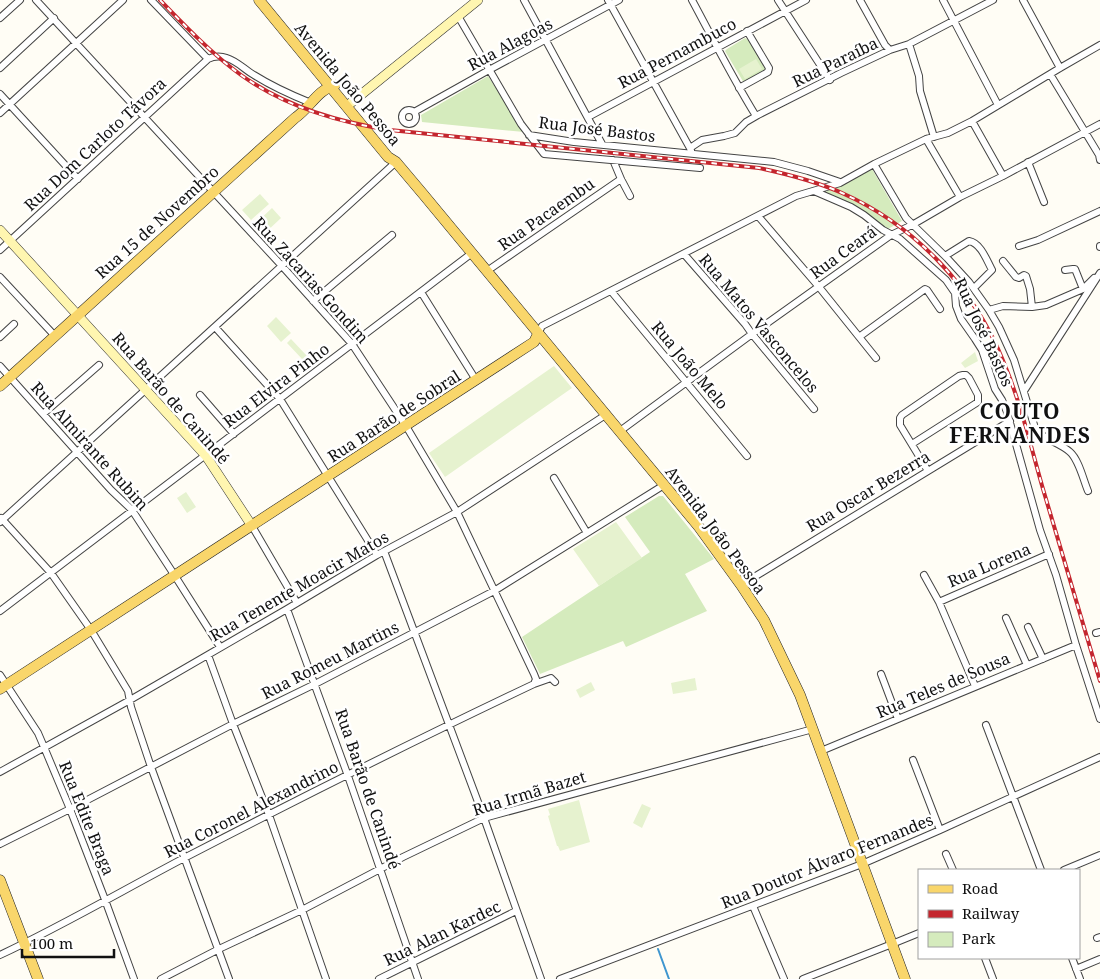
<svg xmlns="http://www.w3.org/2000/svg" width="1100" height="979" font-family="'Noto Serif',serif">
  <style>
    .green { fill: #d5ebbd }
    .pitch { fill: #e6f2cf }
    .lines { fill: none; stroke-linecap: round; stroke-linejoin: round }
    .stream { stroke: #3f96cf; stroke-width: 2 }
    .street-casing { stroke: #444; stroke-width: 8 }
    .secondary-casing { stroke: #333; stroke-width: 10 }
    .primary-casing { stroke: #222; stroke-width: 11 }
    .street { stroke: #fff; stroke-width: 6 }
    .secondary { stroke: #fff6b0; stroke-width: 9 }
    .primary { stroke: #f9d66b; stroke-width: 10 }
    .rail-casing { stroke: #c4262e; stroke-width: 4 }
    .rail { stroke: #fff; stroke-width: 2; stroke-dasharray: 5.5; stroke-linecap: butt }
    .labels { text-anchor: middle; stroke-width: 5; stroke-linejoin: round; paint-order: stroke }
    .street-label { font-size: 16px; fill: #111; stroke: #fff }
    .district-label { font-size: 21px; font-weight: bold; letter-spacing: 1px; fill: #111; stroke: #fff }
  </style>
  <rect width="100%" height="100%" fill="#fffdf5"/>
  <!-- green -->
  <path class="green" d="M 745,38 L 749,40 L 766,70 L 744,83 L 725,51 L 727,49 Z
    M 488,76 L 524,132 L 422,122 L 421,115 Z
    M 872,169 L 902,221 L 888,229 L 845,202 L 825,192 Z
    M 659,496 L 663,496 L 714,559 L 685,574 L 707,611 L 626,647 L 623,641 L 540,674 L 522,637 L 650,552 L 625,517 Z"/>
  <!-- pitch -->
  <path class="pitch" d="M 756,59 L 762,69 L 745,79 L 739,69 Z
    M 260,194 L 269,204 L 251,220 L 242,210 Z
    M 272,208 L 281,218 L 264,234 L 255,224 Z
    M 276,317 L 291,333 L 281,342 L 267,326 Z
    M 291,339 L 307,356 L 303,360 L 287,343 Z
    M 975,352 L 978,361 L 965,368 L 961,363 Z
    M 554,366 L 572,388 L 445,477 L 429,453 Z
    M 186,492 L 196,507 L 187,513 L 177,498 Z
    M 616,522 L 642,558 L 599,586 L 573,549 Z
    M 695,678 L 697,690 L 673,694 L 671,683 Z
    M 591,682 L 595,690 L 580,698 L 576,690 Z
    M 579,800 L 590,842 L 560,851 L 558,846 L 557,846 L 548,816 L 550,815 L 548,809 Z
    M 642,804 L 651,808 L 642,828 L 633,823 Z"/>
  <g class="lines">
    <!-- stream -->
    <path class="stream" d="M 658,949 L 669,979"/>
    <defs>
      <path id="street" d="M 151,0 L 208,59
        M 524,0 L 602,144
        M 608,0 L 691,150
        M 692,0 C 713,39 733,79 756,116
        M 778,0 L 830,80
        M 860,0 L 885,45 L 890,50
        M 943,0 L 998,105
        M 1023,0 L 1060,68
        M 458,16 L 521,124 L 544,154 L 700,168
        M 0,18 L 20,0
        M 909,44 L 919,76 L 920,91 L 934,137
        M 0,68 L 54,18
        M 1050,74 L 1099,155 L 1100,160
        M 739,88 L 768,72 L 769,68 L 747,31
        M 0,94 L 78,179
        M402 117a7 7 0 1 1 14 0a7 7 0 1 1-14 0Z
        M 414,112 L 489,70 L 619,0
        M 0,113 L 123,0
        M 588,117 L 806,0
        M 972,121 L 1003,176
        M 529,135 L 574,142 L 774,162 L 808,171 L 840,182
        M 926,139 L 960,197
        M 690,148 L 702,140 L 724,136 L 735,133 L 746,122 L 758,115 L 841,73 L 890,50 L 909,44 L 993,0
        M 613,160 L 621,179 L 630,196
        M 1028,162 L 1044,202
        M 874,164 L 906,218 L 947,258 L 969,282 L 989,310 L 999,327 L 1014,360 L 1035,428 C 1043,440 1059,442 1070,452 C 1079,460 1083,479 1088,491
        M 814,191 L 851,207 L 864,215 L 883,230 L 900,239 L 946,280 L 955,293 L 956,306 L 961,319 L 975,339 L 982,350 L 995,389 L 1002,400 L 1007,412 L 1040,530 L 1056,575 L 1076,645 L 1100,719
        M 758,216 L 819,287 L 876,358
        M 1019,246 L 1038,240 L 1100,211
        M 1100,246 L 1100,247
        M 0,250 L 208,59 C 214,56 221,56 227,58 C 237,61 245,70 254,75 C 273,87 291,95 311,103
        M 684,254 L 745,324 L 752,334 L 814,409
        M 945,256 L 969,241 C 981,243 987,261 992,270 L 974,288
        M 1003,261 L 1016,277 L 1019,278 L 1024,275 L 1026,276 L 1030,289 L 1032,307
        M 1065,270 L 1073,269 L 1075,269 L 1083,289
        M 487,271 L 621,179
        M 0,277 L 55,336
        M 611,291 L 747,456
        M 421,292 L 476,380
        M 313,301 L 392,235
        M 989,310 L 1003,306 L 1032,307 L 1046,305 L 1083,289 L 1094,278
        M 215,327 L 280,399 L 377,555
        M 538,334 L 542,326 L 796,196 L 840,183 L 874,164 L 926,139 L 948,133 L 972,121 L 1060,68 L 1100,45
        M 0,337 L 14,324
        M 859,337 L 925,289 L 927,290 L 940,309
        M 0,366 L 111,490 L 132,510 L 175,576 L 220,647
        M 1024,391 L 1100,273
        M 200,395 L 234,434
        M 43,414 L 99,365
        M 620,431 L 752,334 L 891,235 L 912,225 L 960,197 L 1003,176 L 1100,124
        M 912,444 L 978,402 L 978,395 L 969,378 L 966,375 L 963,375 L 959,376 L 902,415 L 900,418 L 900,425 L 928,471
        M 554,478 L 587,533
        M 1,518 L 51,573 L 91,630 L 128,691 L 131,707 L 151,767 L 229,979
        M 0,522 L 396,162
        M 252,526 L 297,603
        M 384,551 L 484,818 L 541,979
        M 924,575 L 939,602 L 975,686
        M 741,585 L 1010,421
        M 939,602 L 1049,554
        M 287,609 L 348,776 L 418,979
        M 0,611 L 472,253
        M 1006,618 L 1027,665
        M 1028,627 L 1043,659
        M 1096,633 L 1100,632
        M 208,655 L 233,724 L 269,815 L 326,979
        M 881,674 L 898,719
        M 0,675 L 38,733 L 44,747 L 70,809 L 104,897 L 134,979
        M 534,684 L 551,678 L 555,682
        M 986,725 L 1041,870
        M 821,751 L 1076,645
        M 913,760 L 940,830
        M 0,772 L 130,700 L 287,609 L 377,555 L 457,512 L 607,414
        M 0,844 L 70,809 L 233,724 L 315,684 L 494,591 L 664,485
        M 946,854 L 953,870
        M 1064,870 L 1100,855
        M 753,906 L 784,979
        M 1097,938 L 1100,937
        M 0,955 C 64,925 125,889 188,856 C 302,797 418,739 534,684 L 536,679 L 534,674 L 457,512 L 406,426 L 352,344 L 282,266 L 36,0
        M 985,958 L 993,979
        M 1072,958 L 1080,979
        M 1076,969 L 1100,959
        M 161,979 L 219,949 L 302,910 L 403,857 L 484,818 L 813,729
        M 379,979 L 516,911
        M 560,979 L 862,864 L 940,830 L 1100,757
        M 803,979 L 892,944 L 919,933"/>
      <path id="secondary" d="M 347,106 L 478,0
        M 0,230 L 206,456 L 252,526"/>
      <path id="primary" d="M 259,0 L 388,157 L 396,162 L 423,194 L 699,527 L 741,585 L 764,620 L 800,695 L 905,979
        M 0,386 L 295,118 C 310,108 317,90 335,85
        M 0,689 L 534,342 L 538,334
        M 0,880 L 38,979"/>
    </defs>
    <!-- street casing -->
    <use href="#street" class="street-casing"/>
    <!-- secondary casing -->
    <use href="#secondary" class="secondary-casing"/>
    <!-- primary casing -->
    <use href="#primary" class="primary-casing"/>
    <!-- street -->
    <use href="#street" class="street"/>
    <!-- secondary -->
    <use href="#secondary" class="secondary"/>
    <!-- primary -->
    <use href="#primary" class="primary"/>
    <defs>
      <path id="rail" d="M 160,0 C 185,26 212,54 241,75 C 286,107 337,122 390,130 L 759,168 C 787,174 815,181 842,193 C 916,226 974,288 1004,363 C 1021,404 1031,447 1043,489 C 1062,553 1081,617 1100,681"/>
    </defs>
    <!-- rail casing -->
    <use href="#rail" class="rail-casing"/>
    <!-- rail -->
    <use href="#rail" class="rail"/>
  </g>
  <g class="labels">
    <!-- street labels -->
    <g class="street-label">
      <text transform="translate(510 44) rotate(-28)" y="6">Rua Alagoas</text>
      <text transform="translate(677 53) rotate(-28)" y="6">Rua Pernambuco</text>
      <text transform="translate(835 62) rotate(-26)" y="6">Rua Paraíba</text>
      <text transform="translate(348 84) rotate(50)" y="6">Avenida João Pessoa</text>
      <text transform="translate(597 129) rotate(7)" y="6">Rua José Bastos</text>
      <text transform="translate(95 144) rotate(-43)" y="6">Rua Dom Carloto Távora</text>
      <text transform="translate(546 214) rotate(-35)" y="6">Rua Pacaembu</text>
      <text transform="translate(157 222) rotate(-42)" y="6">Rua 15 de Novembro</text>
      <text transform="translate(843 252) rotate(-36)" y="6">Rua Ceará</text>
      <text transform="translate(311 280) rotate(48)" y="6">Rua Zacarias Gondim</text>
      <text transform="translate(759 323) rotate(50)" y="6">Rua Matos Vasconcelos</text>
      <text transform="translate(984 332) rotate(65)" y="6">Rua José Bastos</text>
      <text transform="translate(690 365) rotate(50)" y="6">Rua João Melo</text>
      <text transform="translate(276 385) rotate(-37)" y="6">Rua Elvira Pinho</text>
      <text transform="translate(171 398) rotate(49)" y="6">Rua Barão de Canindé</text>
      <text transform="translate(394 416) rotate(-33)" y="6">Rua Barão de Sobral</text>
      <text transform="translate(90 446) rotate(48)" y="6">Rua Almirante Rubim</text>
      <text transform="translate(868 491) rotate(-31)" y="6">Rua Oscar Bezerra</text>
      <text transform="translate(716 530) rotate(53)" y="6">Avenida João Pessoa</text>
      <text transform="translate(989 565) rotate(-23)" y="6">Rua Lorena</text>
      <text transform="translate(299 586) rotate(-30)" y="6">Rua Tenente Moacir Matos</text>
      <text transform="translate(330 660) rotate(-27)" y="6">Rua Romeu Martins</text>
      <text transform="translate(943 685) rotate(-23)" y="6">Rua Teles de Sousa</text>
      <text transform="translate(368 789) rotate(71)" y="6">Rua Barão de Canindé</text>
      <text transform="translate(529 793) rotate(-17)" y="6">Rua Irmã Bazet</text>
      <text transform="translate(251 809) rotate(-27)" y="6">Rua Coronel Alexandrino</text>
      <text transform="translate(87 818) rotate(68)" y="6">Rua Edite Braga</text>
      <text transform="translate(827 861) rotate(-22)" y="6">Rua Doutor Álvaro Fernandes</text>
      <text transform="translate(442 933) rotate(-26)" y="6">Rua Alan Kardec</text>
    </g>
    <!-- district labels -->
    <g class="district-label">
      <text x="1020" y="419">COUTO<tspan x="1020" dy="24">FERNANDES</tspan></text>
    </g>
  </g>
  <!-- legend -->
  <rect x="918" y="869" width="162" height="90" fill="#ffffff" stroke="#a0a0a0"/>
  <rect x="928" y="885" width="25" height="8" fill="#f9d66b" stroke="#a0a0a0"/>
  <text x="962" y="894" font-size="15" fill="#111111">Road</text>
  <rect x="928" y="910" width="25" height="8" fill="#c4262e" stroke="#a0a0a0"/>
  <text x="962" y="919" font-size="15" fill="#111111">Railway</text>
  <rect x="928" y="932" width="25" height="15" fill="#d5ebbd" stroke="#a0a0a0"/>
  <text x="962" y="944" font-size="15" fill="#111111">Park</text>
  <!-- scale -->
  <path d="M22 949v8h92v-8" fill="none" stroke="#111111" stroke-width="2.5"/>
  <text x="30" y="949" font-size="15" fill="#111111" stroke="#ffffff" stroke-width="4" paint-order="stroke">100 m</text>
</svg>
